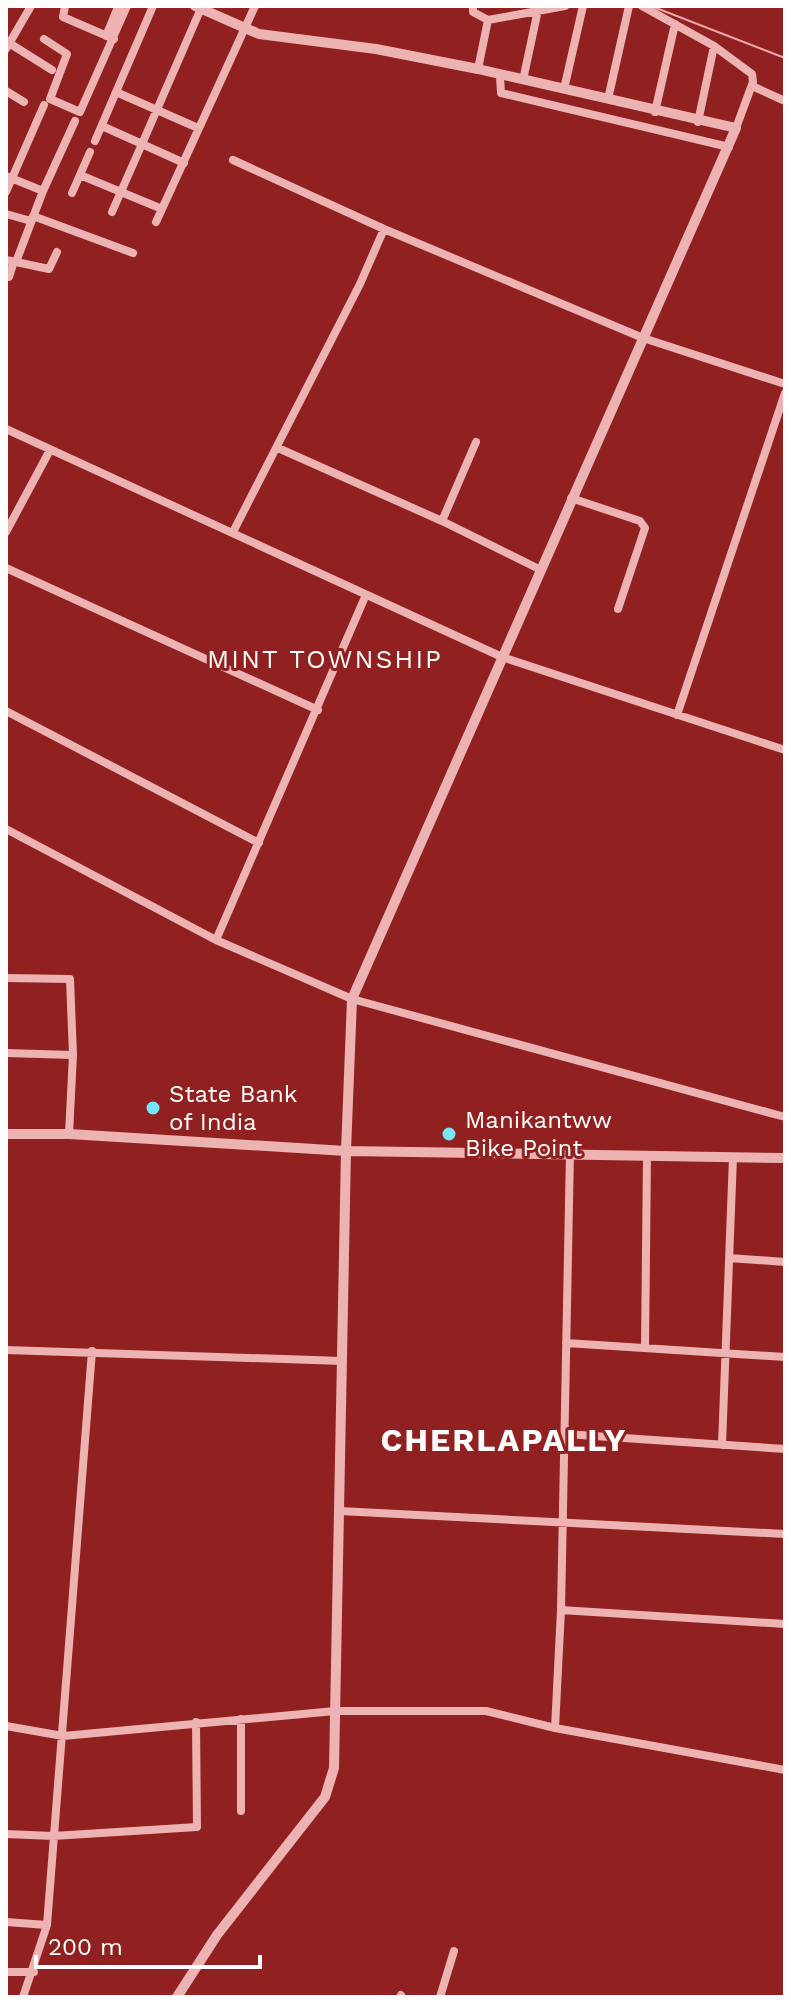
<svg xmlns="http://www.w3.org/2000/svg" width="791" height="2003" font-family="'Work Sans',sans-serif">
  <style>
    .lines { fill: none; stroke-linecap: round; stroke-linejoin: round }
    .stream { stroke: #eea5a7; stroke-width: 2 }
    .minor { stroke: #edb2b2; stroke-width: 8 }
    .tertiary { stroke: #edb2b2; stroke-width: 10 }
    .poi-dot { fill: #73e6fa; stroke: #912020; stroke-width: 3 }
    .labels { text-anchor: middle; stroke-width: 6; stroke-linejoin: round; paint-order: stroke }
    .poi-label { font-size: 24px; fill: #fff; stroke: #912020; text-anchor: start }
    .neighbourhood-label { font-size: 26px; letter-spacing: 2px; fill: #fff; stroke: #912020 }
    .district-label { font-size: 32px; font-weight: bold; letter-spacing: 2px; fill: #fff; stroke: #912020 }
  </style>
  <rect width="100%" height="100%" fill="#912020"/>
  <g class="lines">
    <!-- stream -->
    <path class="stream" d="M 651,6 L 785,58"/>
    <!-- minor -->
    <path class="minor" d="M 65,6 L 63,17 L 114,39
      M 153,6 L 116,92 L 198,128
      M 473,6 L 473,12 L 488,20 L 478,69
      M 642,6 L 714,46 L 752,74 L 753,82 L 736,128
      M 488,20 L 565,6
      M 106,36 L 118,7
      M 44,39 L 67,54 L 50,99 L 80,112 L 127,6
      M 9,43 L 52,70
      M 6,49 L 31,6
      M 500,76 L 501,93 L 729,147
      M 523,80 L 538,10
      M 752,86 L 785,101
      M 564,89 L 583,6
      M 6,91 L 24,102
      M 608,99 L 629,6
      M 655,112 L 675,24
      M 698,122 L 714,46
      M 102,126 L 142,144 L 112,212
      M 95,141 L 116,92
      M 233,160 L 384,229 L 643,338 L 785,384
      M 184,163 L 142,144 L 202,6
      M 80,175 L 162,209
      M 6,176 L 43,191 L 16,262 L 6,260
      M 43,191 L 75,121
      M 6,192 L 44,105
      M 72,193 L 90,152
      M 6,214 L 31,221
      M 33,216 L 133,253
      M 156,222 L 255,6
      M 16,262 L 49,269 L 57,252
      M 9,277 L 14,261
      M 6,429 L 502,657 L 785,750
      M 278,448 L 442,521 L 539,569
      M 571,498 L 640,521 L 645,528 L 618,609
      M 442,521 L 476,442
      M 6,532 L 50,450
      M 233,532 L 360,284 L 384,229
      M 6,568 L 318,710
      M 6,711 L 259,843
      M 677,715 L 785,393
      M 6,829 L 216,940 L 352,999 L 785,1117
      M 216,940 L 365,597
      M 6,978 L 70,979 L 73,1055 L 69,1134
      M 6,1053 L 73,1055
      M 729,1258 L 785,1262
      M 566,1343 L 785,1357
      M 645,1348 L 647,1155
      M 6,1350 L 342,1361
      M 565,1434 L 785,1449
      M 722,1445 L 733,1157
      M 340,1511 L 785,1534
      M 561,1610 L 785,1624
      M 6,1726 L 63,1736 L 335,1711 L 486,1711 L 555,1728 L 785,1770
      M 555,1728 L 561,1610 L 570,1153
      M 241,1811 L 241,1719
      M 6,1834 L 53,1836 L 197,1827 L 196,1722
      M 6,1922 L 47,1925
      M 6,1972 L 34,1972
      M 23,1997 L 47,1925 L 92,1351
      M 400,1997 L 401,1995
      M 440,1997 L 454,1951"/>
    <!-- tertiary -->
    <path class="tertiary" d="M 6,1134 L 69,1134 L 346,1151 L 785,1158
      M 177,1997 L 217,1935 L 325,1797 L 334,1768 L 346,1151 L 352,999 L 736,128 L 478,69 L 376,49 L 259,34 L 195,6"/>
  </g>
  <!-- markers -->
  <g class="poi-dot">
    <circle cx="153" cy="1108" r="8"/>
    <circle cx="449" cy="1134" r="8"/>
  </g>
  <g class="labels">
    <!-- poi labels -->
    <g class="poi-label">
      <text x="169" y="1102">State Bank<tspan x="169" dy="28">of India</tspan></text>
      <text x="465" y="1128">Manikantww<tspan x="465" dy="28">Bike Point</tspan></text>
    </g>
    <!-- neighbourhood labels -->
    <g class="neighbourhood-label">
      <text x="325" y="668">MINT TOWNSHIP</text>
    </g>
    <!-- district labels -->
    <g class="district-label">
      <text x="504" y="1451">CHERLAPALLY</text>
    </g>
  </g>
  <!-- border -->
  <rect width="791" height="2003" fill="none" stroke="#ffffff" stroke-width="16"/>
  <!-- scale -->
  <path d="M36 1955v12h224v-12" fill="none" stroke="#ffffff" stroke-width="4"/>
  <text x="48" y="1955" font-size="24" fill="#ffffff" stroke="#912020" stroke-width="6" paint-order="stroke">200 m</text>
</svg>
